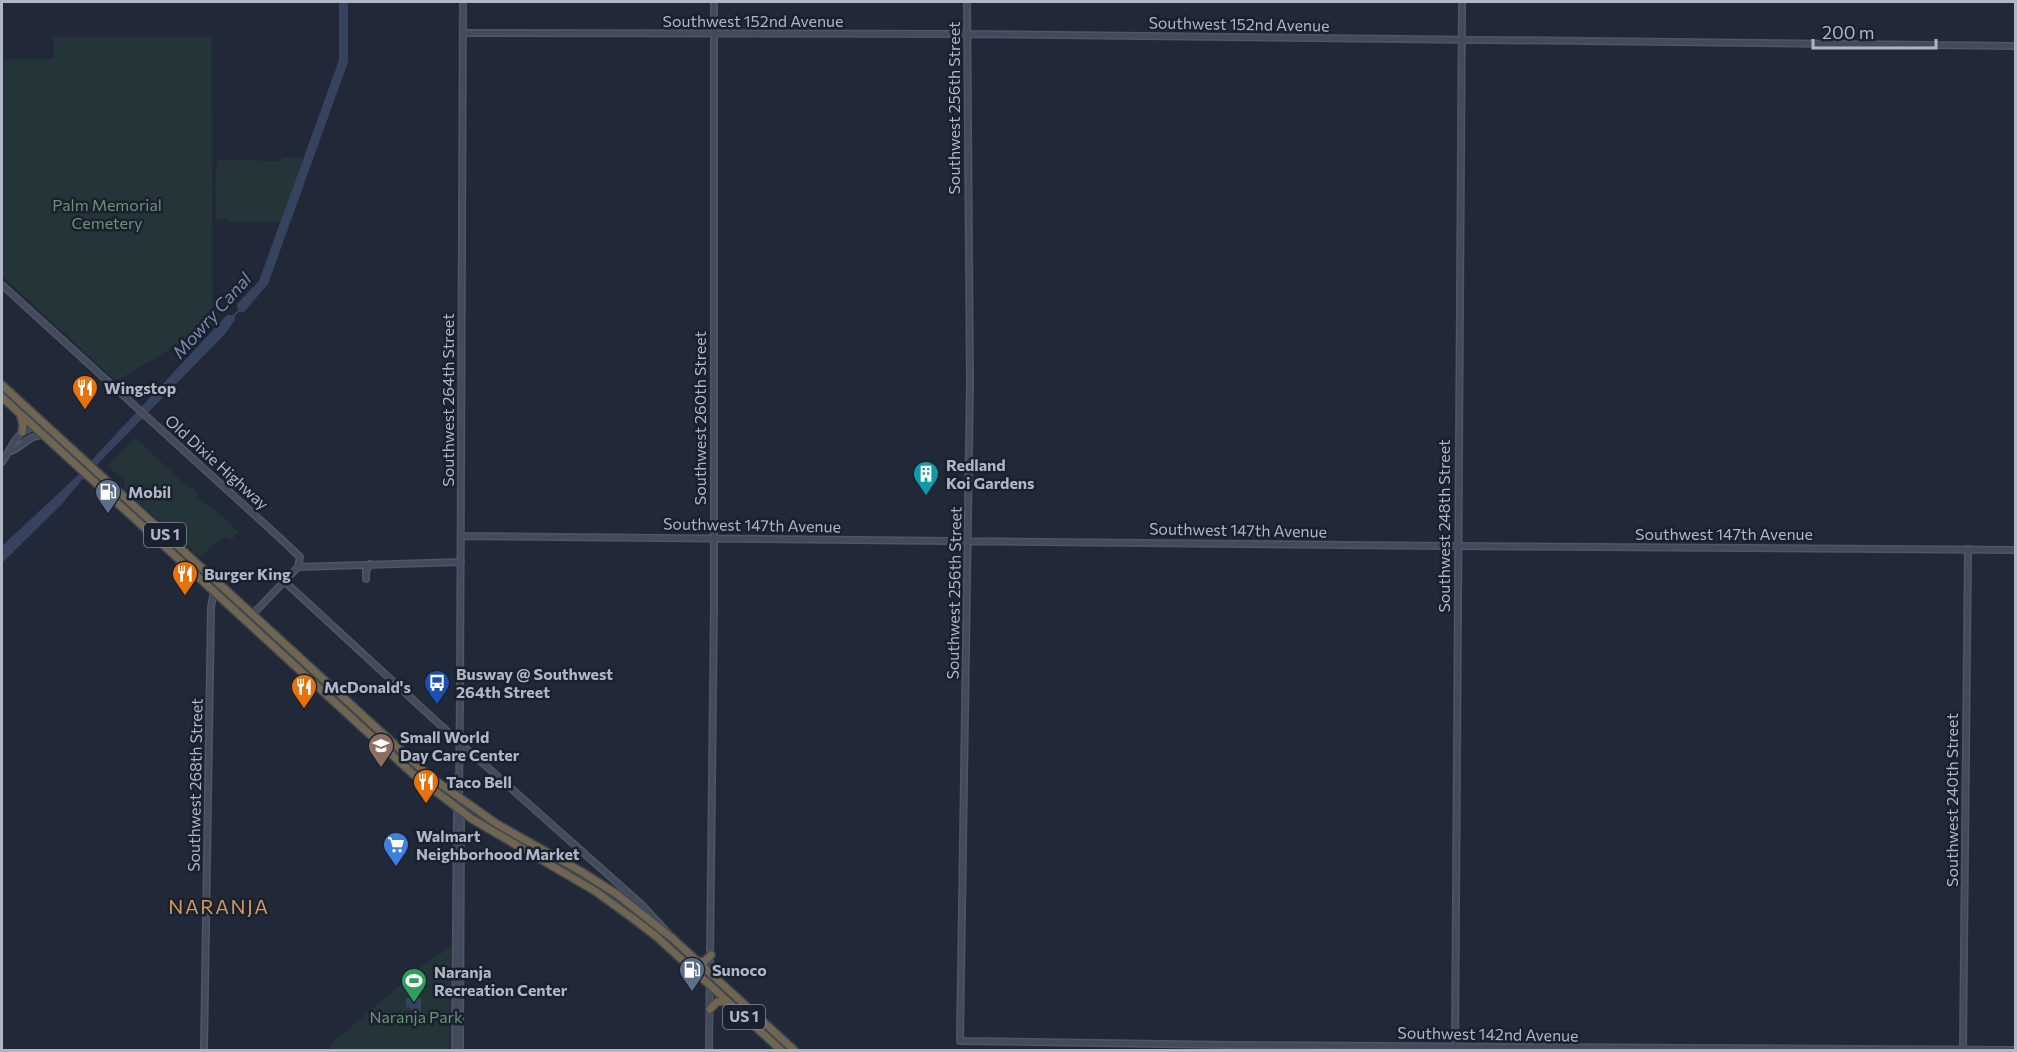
<svg xmlns="http://www.w3.org/2000/svg" width="2017" height="1052" font-family="Commissioner,sans-serif">
  <style>
    .green { fill: #233539 }
    .water { fill: #35435f }
    .lines { fill: none; stroke-linecap: round; stroke-linejoin: round }
    .secondary-casing { stroke: #4f5663; stroke-width: 8 }
    .highway-casing { stroke: #3f4653; stroke-width: 10 }
    .secondary { stroke: #424a5c; stroke-width: 5 }
    .highway { stroke: #6f6551; stroke-width: 7 }
    .labels { text-anchor: middle; stroke-width: 5; stroke-linejoin: round; paint-order: stroke }
    .shield { fill: #1a202d; stroke: #828997; stroke-width: 1.5 }
    .shield-label { font-size: 15px; font-weight: bold; fill: #afb6c5 }
    .street-label { font-size: 16px; fill: #afb6c5; stroke: #1a202d }
    .park-label { font-size: 16px; fill: #669675; stroke: #1a202d }
    .poi-label { font-size: 16px; font-weight: bold; fill: #afb6c5; stroke: #1a202d; text-anchor: start }
    .water-label { font-size: 18px; font-style: italic; fill: #778aad; stroke: #1a202d }
    .quarter-label { font-size: 20px; letter-spacing: 1.5px; fill: #d3985c; stroke: #1a202d }
  </style>
  <rect width="100%" height="100%" fill="#212938"/>
  <!-- green -->
  <path class="green" d="M 54,37 L 211,37 L 213,324 L 116,381 L 2,276 L 2,59 L 54,59 Z
    M 282,157 L 303,158 L 281,222 L 228,222 L 228,219 L 216,219 L 216,170 L 218,160 L 281,161 Z
    M 135,438 L 183,482 L 198,493 L 197,498 L 217,512 L 238,532 L 231,541 L 227,537 L 217,541 L 201,558 L 124,489 L 125,479 L 107,467 Z
    M 451,947 L 449,1050 L 331,1050 L 331,1044 L 425,964 Z"/>
  <!-- water -->
  <path class="water" d="M 339,2 L 348,2 L 348,62 L 268,284 L 244,312 L 239,312 L 235,316 L 235,320 L 225,334 L 81,481 L 61,505 L 2,563 L 2,546 L 76,477 L 227,315 L 233,315 L 238,310 L 237,304 L 259,281 L 339,60 Z
    M 406,998 L 421,998 L 421,1012 L 412,1012 L 411,1008 L 406,1007 Z"/>
  <g class="lines">
    <defs>
      <path id="secondary" d="M 967,2 L 970,382 L 960,1041 L 1228,1045 L 2016,1050
        M 463,33 L 967,34 L 2016,46
        M 2,285 L 280,538 L 300,557 L 298,567
        M 9,452 C 24,447 25,437 42,435
        M 2,462 C 12,449 14,432 34,427
        M 461,536 L 1446,546 L 2016,550
        M 366,579 L 366,571 L 370,564
        M 284,581 L 450,734 L 641,904 L 669,934
        M 252,615 L 298,567 L 461,562
        M 443,787 L 452,785 L 458,776
        M 204,1050 L 211,607 L 214,591
        M 455,1050 L 457,809 L 459,799 L 460,696 L 463,2
        M 460,1050 L 461,809
        M 709,1050 L 714,602 L 714,2
        M 1455,1050 L 1462,2
        M 1963,1050 L 1968,549"/>
      <path id="highway" d="M 2,385 L 429,776 L 497,824 L 582,872 L 618,895 L 672,938 L 794,1050
        M 2,397 L 413,774 L 472,819 L 595,891 L 631,917 L 657,937 L 781,1050
        M 21,417 L 23,425 L 22,432
        M 698,962 L 705,961 L 711,955
        M 710,1009 L 717,1002 L 727,1001"/>
    </defs>
    <!-- secondary casing -->
    <use href="#secondary" class="secondary-casing"/>
    <!-- highway casing -->
    <use href="#highway" class="highway-casing"/>
    <!-- secondary -->
    <use href="#secondary" class="secondary"/>
    <!-- highway -->
    <use href="#highway" class="highway"/>
  </g>
  <!-- icons -->
  <defs>
    <symbol id="restaurant-pin" viewBox="-11 -11 22 30"><path d="M0 17L-7.5 6A9.5 9.5 0 1 1 7.5 6Z" fill="#e8710a" stroke="#1a202d"/><path d="M-5-6h1v4h1v-4h1v4h1v-4h1v5L-1.5 .5V6h-2V.5L-5-1ZM5-6V6H3V1.5H1.5Q1.5-4 5-6Z" fill="#fff"/></symbol>
    <symbol id="building-pin" viewBox="-11 -11 22 30"><path d="M0 17L-7.5 6A9.5 9.5 0 1 1 7.5 6Z" fill="#0f9aa8" stroke="#1a202d"/><path d="M-4-6H4V6H1V3H-1V6H-4ZM-2.5-4.3h1.7v1.8h-1.7ZM.8-4.3h1.7v1.8H.8ZM-2.5-1h1.7V.8h-1.7ZM.8-1h1.7V.8H.8Z" fill="#fff"/></symbol>
    <symbol id="fuel-pin" viewBox="-11 -11 22 30"><path d="M0 17L-7.5 6A9.5 9.5 0 1 1 7.5 6Z" fill="#5c6f8a" stroke="#1a202d"/><path d="M-5.5-6h7V0h2V4h1.3V-2.5L3-4.5l.8-.8L6-3V5H2.5V1h-1V6h-7ZM-4.2-4.7v3.2H.2V-4.7Z" fill="#fff"/></symbol>
    <symbol id="bus-pin" viewBox="-11 -11 22 30"><path d="M0 17L-7.5 6A9.5 9.5 0 1 1 7.5 6Z" fill="#1a4fb4" stroke="#1a202d"/><path d="M-5-6H5V4H4V6H2V4H-2V6H-4V4H-5ZM-3.5-4V0h7V-4ZM-3.5 1.2v1.5H-2V1.2ZM2 1.2v1.5H3.5V1.2Z" fill="#fff"/></symbol>
    <symbol id="school-pin" viewBox="-11 -11 22 30"><path d="M0 17L-7.5 6A9.5 9.5 0 1 1 7.5 6Z" fill="#8d6e63" stroke="#1a202d"/><path d="M0-5L7-2L0 1L-7-2ZM-4 1L0 2.5L4 1V4Q0 6-4 4Z" fill="#fff"/></symbol>
    <symbol id="supermarket-pin" viewBox="-11 -11 22 30"><path d="M0 17L-7.5 6A9.5 9.5 0 1 1 7.5 6Z" fill="#3f7fe0" stroke="#1a202d"/><path d="M-6-5.5h2.5l.6 2H6L4.5 2H-2.5L-4.4-4H-6ZM-1.5 3.2a1.3 1.3 0 1 0 .1 0ZM3 3.2a1.3 1.3 0 1 0 .1 0Z" fill="#fff"/></symbol>
    <symbol id="stadium-pin" viewBox="-11 -11 22 30"><path d="M0 17L-7.5 6A9.5 9.5 0 1 1 7.5 6Z" fill="#2e9e5b" stroke="#1a202d"/><path d="M0-5a6.5 5 0 1 0 0 10a6.5 5 0 1 0 0-10ZM-3.5-1.8h7v3.6h-7Z" fill="#fff"/></symbol>
  </defs>
  <g fill-rule="evenodd">
    <use href="#restaurant-pin" x="70" y="373" width="30" height="40"/>
    <use href="#building-pin" x="911" y="459" width="30" height="40"/>
    <use href="#fuel-pin" x="93" y="477" width="30" height="40"/>
    <use href="#restaurant-pin" x="170" y="559" width="30" height="40"/>
    <use href="#bus-pin" x="422" y="668" width="30" height="40"/>
    <use href="#restaurant-pin" x="289" y="672" width="30" height="40"/>
    <use href="#school-pin" x="366" y="731" width="30" height="40"/>
    <use href="#restaurant-pin" x="411" y="767" width="30" height="40"/>
    <use href="#supermarket-pin" x="381" y="830" width="30" height="40"/>
    <use href="#fuel-pin" x="677" y="955" width="30" height="40"/>
    <use href="#stadium-pin" x="399" y="966" width="30" height="40"/>
  </g>
  <g class="labels">
    <!-- shield labels -->
    <g class="shield">
      <rect x="144" y="523" width="42" height="24" rx="4.5"/>
      <rect x="723" y="1005" width="42" height="24" rx="4.5"/>
    </g>
    <g class="shield-label">
      <text x="165" y="540">US 1</text>
      <text x="744" y="1022">US 1</text>
    </g>
    <!-- street labels -->
    <g class="street-label">
      <text x="753" y="27">Southwest 152nd Avenue</text>
      <text transform="translate(1239 24) rotate(1)" y="6">Southwest 152nd Avenue</text>
      <text transform="translate(954 108) rotate(-90)" y="6">Southwest 256th Street</text>
      <text transform="translate(448 400) rotate(-90)" y="6">Southwest 264th Street</text>
      <text transform="translate(700 418) rotate(-90)" y="6">Southwest 260th Street</text>
      <text transform="translate(217 462) rotate(42)" y="6">Old Dixie Highway</text>
      <text transform="translate(752 525) rotate(1)" y="6">Southwest 147th Avenue</text>
      <text transform="translate(1444 526) rotate(-90)" y="6">Southwest 248th Street</text>
      <text transform="translate(1238 530) rotate(1)" y="6">Southwest 147th Avenue</text>
      <text x="1724" y="540">Southwest 147th Avenue</text>
      <text transform="translate(954 593) rotate(-89)" y="6">Southwest 256th Street</text>
      <text transform="translate(195 785) rotate(-89)" y="6">Southwest 268th Street</text>
      <text transform="translate(1952 800) rotate(-90)" y="6">Southwest 240th Street</text>
      <text transform="translate(1488 1034) rotate(1)" y="6">Southwest 142nd Avenue</text>
    </g>
    <!-- park labels -->
    <g class="park-label">
      <text x="107" y="211">Palm Memorial<tspan x="107" dy="18">Cemetery</tspan></text>
      <text x="416" y="1023">Naranja Park</text>
    </g>
    <!-- poi labels -->
    <g class="poi-label">
      <text x="104" y="394">Wingstop</text>
      <text x="946" y="471">Redland<tspan x="946" dy="18">Koi Gardens</tspan></text>
      <text x="128" y="498">Mobil</text>
      <text x="204" y="580">Burger King</text>
      <text x="456" y="680">Busway @ Southwest<tspan x="456" dy="18">264th Street</tspan></text>
      <text x="324" y="693">McDonald's</text>
      <text x="400" y="743">Small World<tspan x="400" dy="18">Day Care Center</tspan></text>
      <text x="446" y="788">Taco Bell</text>
      <text x="416" y="842">Walmart<tspan x="416" dy="18">Neighborhood Market</tspan></text>
      <text x="712" y="976">Sunoco</text>
      <text x="434" y="978">Naranja<tspan x="434" dy="18">Recreation Center</tspan></text>
    </g>
    <!-- water labels -->
    <g class="water-label">
      <text transform="translate(212 316) rotate(-48)" y="6">Mowry Canal</text>
    </g>
    <!-- quarter labels -->
    <g class="quarter-label">
      <text x="219" y="914">NARANJA</text>
    </g>
  </g>
  <!-- border -->
  <rect width="2017" height="1052" fill="none" stroke="#afb6c5" stroke-width="6"/>
  <!-- scale -->
  <path d="M1813 39v9h123v-9" fill="none" stroke="#afb6c5" stroke-width="3"/>
  <text x="1822" y="39" font-size="18" fill="#afb6c5" stroke="#1a202d" stroke-width="4.5" paint-order="stroke">200 m</text>
</svg>
